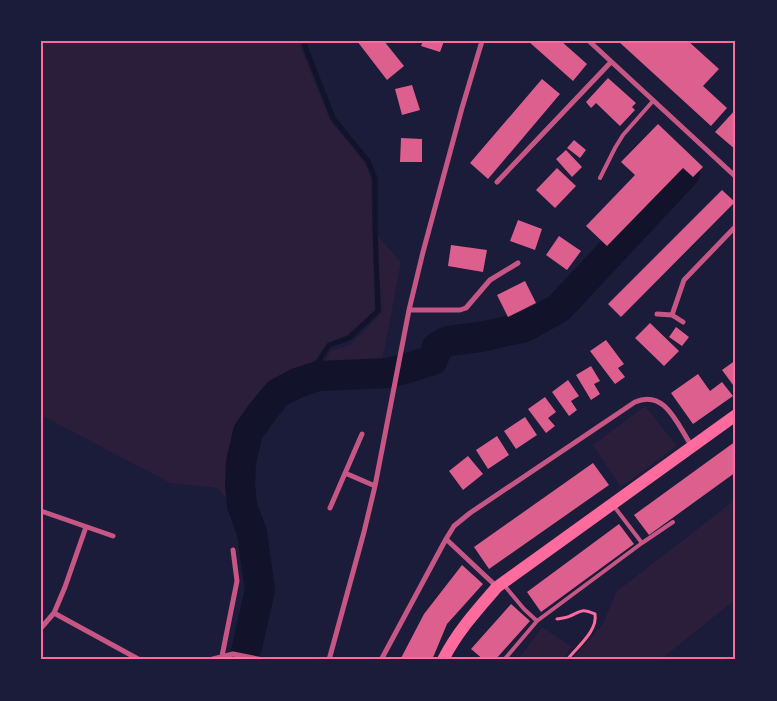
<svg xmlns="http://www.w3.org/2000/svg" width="777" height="701" font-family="'Public Sans',sans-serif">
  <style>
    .green { fill: #2a1e3b }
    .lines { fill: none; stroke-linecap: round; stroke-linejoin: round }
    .stream { stroke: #12122b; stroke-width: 5 }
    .river { stroke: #12122b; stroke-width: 30 }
    .building { fill: #dd5f8e }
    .path { stroke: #ff6b9d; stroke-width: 3 }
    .service { stroke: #c65784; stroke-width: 4 }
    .minor { stroke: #c65784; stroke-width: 5 }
    .primary { stroke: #ff6b9d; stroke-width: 12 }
    .neatline { fill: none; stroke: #ff6b9d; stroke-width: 2 }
  </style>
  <rect width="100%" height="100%" fill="#1b1b3a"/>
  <!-- green -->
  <path class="green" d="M 41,41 L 300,41 L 302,50 L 330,120 L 365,163 L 371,178 L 375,310 L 347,335 L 328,343 L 316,360 L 315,371 L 279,387 L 243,428 L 235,453 L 234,510 L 218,488 L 170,483 L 41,415 Z
    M 376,234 L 401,262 L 381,367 L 328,370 L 321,368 L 330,351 L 350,345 L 382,312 Z
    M 645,406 L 677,446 L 621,487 L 593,445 Z
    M 736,499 L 736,599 L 660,660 L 571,660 L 603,624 L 616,592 Z
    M 542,627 L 572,647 L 562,660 L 518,660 Z"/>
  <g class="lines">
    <!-- stream -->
    <path class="stream" d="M 304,41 L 306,49 L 333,118 L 368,161 L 375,178 L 375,225 L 378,311 L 349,338 L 329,345 L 318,362 L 318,376"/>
    <!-- river -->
    <path class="river" d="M 244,660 L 260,590 L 252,533 L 242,505 L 240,484 L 241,462 L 248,432 L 263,411 L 278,393 L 297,383 L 318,376 L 389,373 L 411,367 L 433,360 L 437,347 L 448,341 L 481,337 L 525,327 L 559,308 L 685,173"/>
  </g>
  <!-- building -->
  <path class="building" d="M 357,41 L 384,41 L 404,66 L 387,80 Z
    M 423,41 L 444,41 L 440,52 L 421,46 Z
    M 528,41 L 561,41 L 587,64 L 573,81 Z
    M 618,41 L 688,41 L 719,69 L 703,86 L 727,108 L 711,126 Z
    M 608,78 L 636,103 L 632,107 L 635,110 L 620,126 L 596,103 L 591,108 L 586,102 Z
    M 542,79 L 560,94 L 488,179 L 470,163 Z
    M 412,85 L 420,110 L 402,115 L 395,89 Z
    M 736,109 L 736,150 L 715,132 Z
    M 658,124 L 703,167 L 693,177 L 683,168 L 607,246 L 586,226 L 635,175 L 621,162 Z
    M 401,138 L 422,139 L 422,162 L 400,162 Z
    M 574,140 L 586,150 L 580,158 L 567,148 Z
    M 566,150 L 582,167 L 572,177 L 556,159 Z
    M 557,168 L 576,186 L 555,208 L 536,190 Z
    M 722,190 L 735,202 L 621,317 L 608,304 Z
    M 518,220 L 542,229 L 535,250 L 510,241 Z
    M 559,236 L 581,251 L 567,270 L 546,255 Z
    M 451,245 L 487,250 L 483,272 L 448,266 Z
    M 525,281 L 536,303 L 508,317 L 497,295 Z
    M 650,323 L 679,351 L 664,366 L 635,338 Z
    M 676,327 L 689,337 L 682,346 L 669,337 Z
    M 606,340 L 624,364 L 618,368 L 625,377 L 615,384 L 590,351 Z
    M 736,360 L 736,389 L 722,370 Z
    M 591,366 L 600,381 L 594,384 L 600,394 L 591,400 L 576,375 Z
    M 698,374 L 710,391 L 722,382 L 733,396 L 693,424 L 671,393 Z
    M 568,380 L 579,396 L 571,401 L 577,410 L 569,416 L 552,392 Z
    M 545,397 L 556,412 L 548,418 L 555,426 L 546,433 L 528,409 Z
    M 525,417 L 537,435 L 516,449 L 504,431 Z
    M 497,436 L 509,455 L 488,469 L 476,450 Z
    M 736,441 L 736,472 L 649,535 L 634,515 Z
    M 468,456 L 483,474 L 463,490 L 449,471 Z
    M 593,463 L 609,485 L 489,569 L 474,547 Z
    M 619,524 L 634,544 L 541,612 L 527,592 Z
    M 462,565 L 483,584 L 447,624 L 432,660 L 400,660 L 424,614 Z
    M 511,604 L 530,621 L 495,660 L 484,660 L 471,649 Z"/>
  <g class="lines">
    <!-- path -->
    <path class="path" d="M 557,619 C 561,618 567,618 570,616 C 582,611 581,608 595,614 C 598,631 577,647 567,660"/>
    <!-- service -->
    <path class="service" d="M 600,178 L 615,148 L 623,135 L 653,101
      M 642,543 L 673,522
      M 504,585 L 524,609 L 537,621
      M 504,660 L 537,621 L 642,543 L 613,505"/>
    <!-- minor -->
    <path class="minor" d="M 589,41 L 736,177
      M 497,182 L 611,62
      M 409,310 L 460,310 L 466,308 L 490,280 L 518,263
      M 657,314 L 672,315 L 683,322
      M 672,315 L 684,280 L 736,226
      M 345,473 L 375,486
      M 330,508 L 362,434
      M 41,511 L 113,536
      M 446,539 L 496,586
      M 54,613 L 140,660
      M 41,628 L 54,613 L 65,587 L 86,527
      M 222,656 L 237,581 L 233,550
      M 209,660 L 233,654 L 263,660
      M 329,660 L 364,532 L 375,486 L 409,310 L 423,252 L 462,108 L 482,41
      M 381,660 L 446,539 L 454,526 L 470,513 L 635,402 C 665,389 677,424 691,445"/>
    <!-- primary -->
    <path class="primary" d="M 443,660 C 457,632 477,610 497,587 L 736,415"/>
  </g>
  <!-- border -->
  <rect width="777" height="701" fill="none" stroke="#1b1b3a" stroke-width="85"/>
  <rect x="42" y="42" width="692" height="616" class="neatline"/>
</svg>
